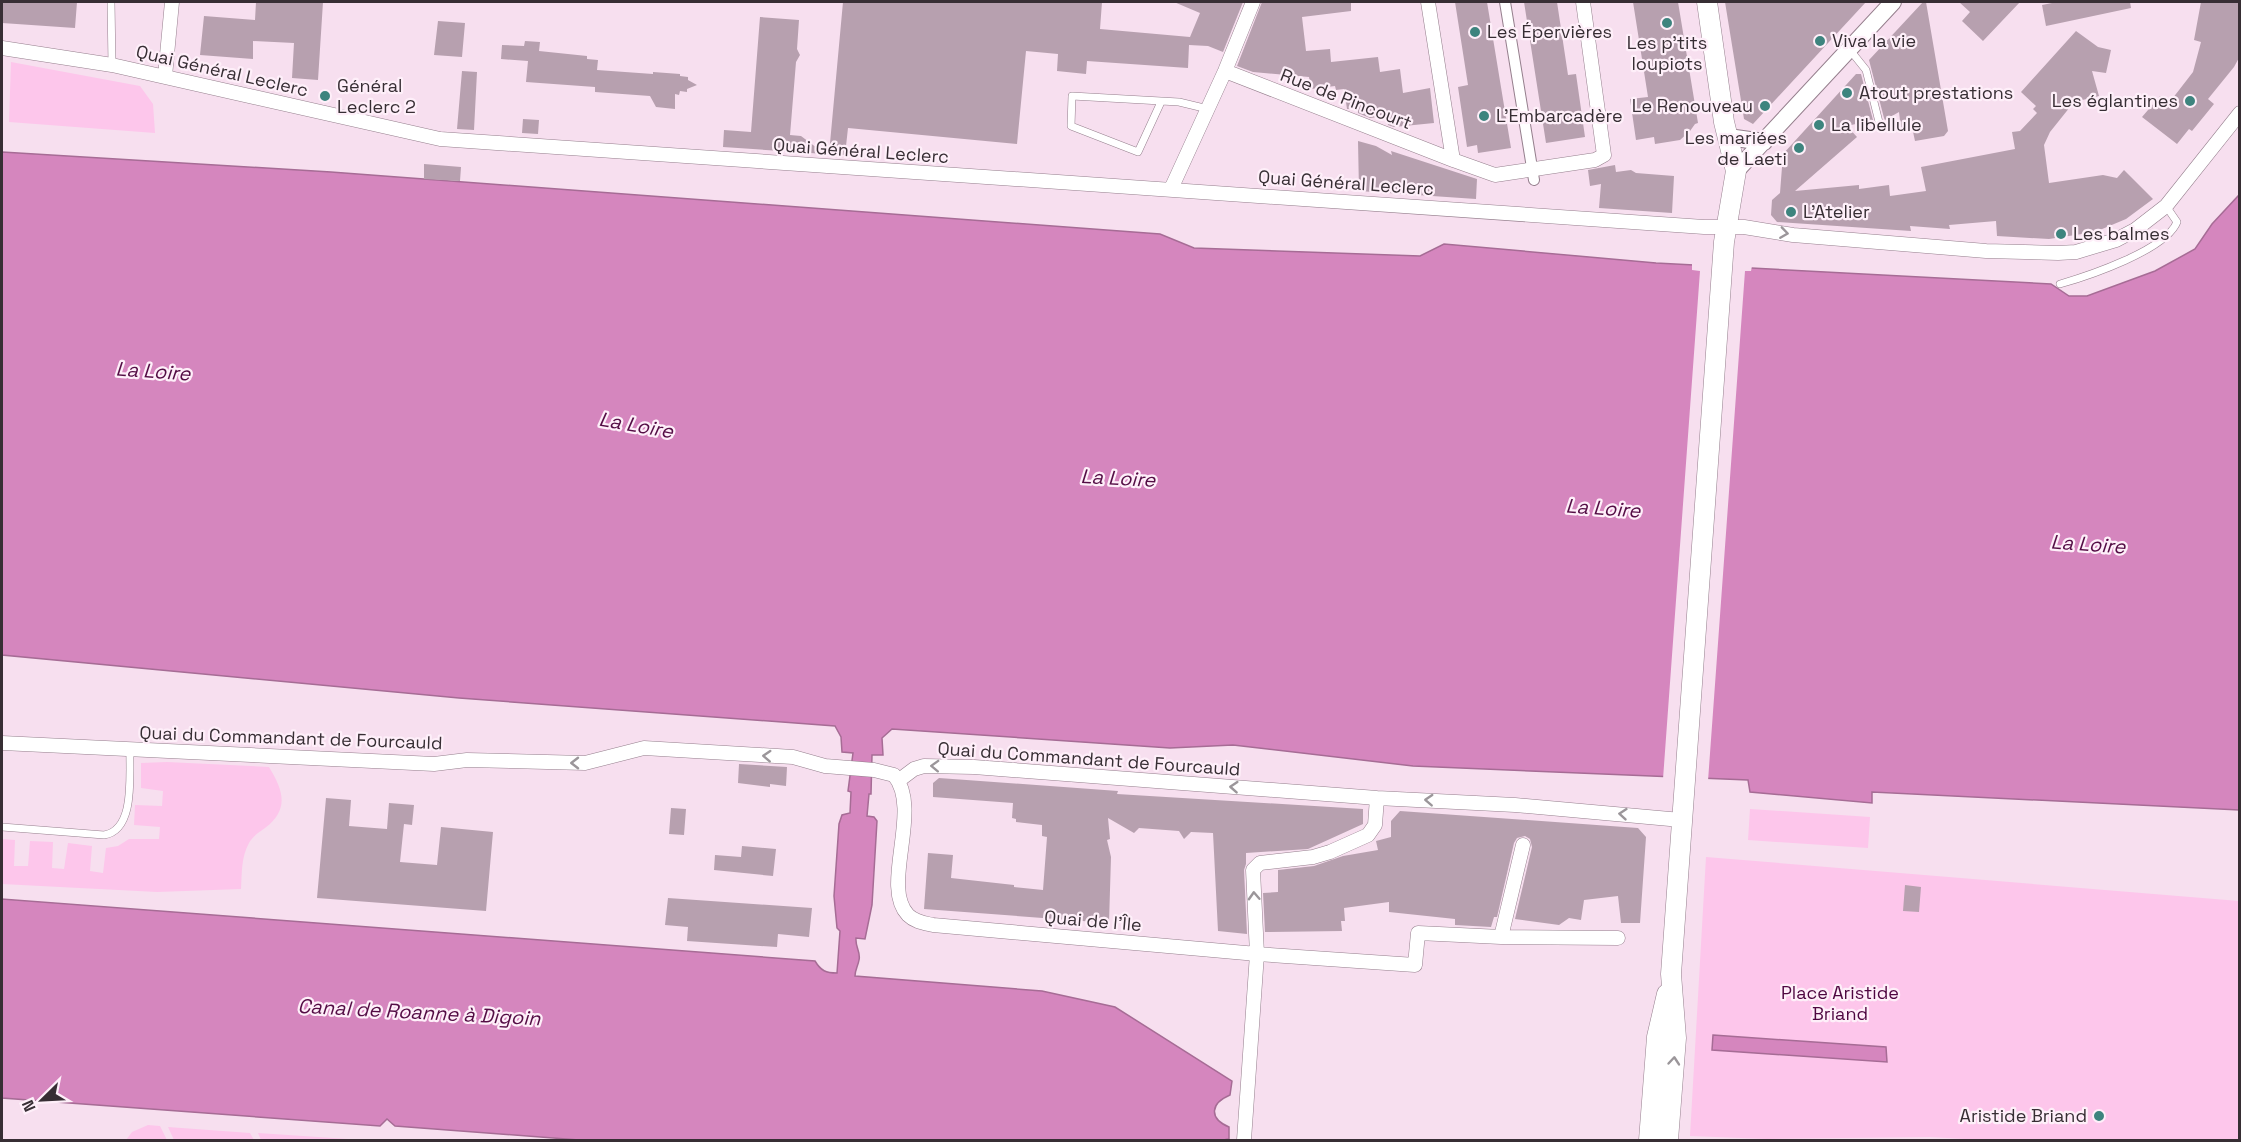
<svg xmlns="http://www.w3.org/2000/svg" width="2241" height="1142" font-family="'Space Grotesk',sans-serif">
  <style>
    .green { fill: #fdc6eb }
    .water { fill: #d586be; stroke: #a66c95; stroke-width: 1.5 }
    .pier { fill: #f7dfef }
    .building { fill: #b7a0af }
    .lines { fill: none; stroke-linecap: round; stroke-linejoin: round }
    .service-casing { stroke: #957f8d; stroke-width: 8 }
    .pedestrian-casing { stroke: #957f8d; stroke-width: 12 }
    .minor-casing { stroke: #957f8d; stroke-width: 15 }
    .tertiary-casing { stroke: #957f8d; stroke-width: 18 }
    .secondary-casing { stroke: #957f8d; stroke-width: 21 }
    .service { stroke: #fff; stroke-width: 7 }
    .pedestrian { stroke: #fff; stroke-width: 10 }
    .minor { stroke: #fff; stroke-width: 14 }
    .tertiary { stroke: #fff; stroke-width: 16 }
    .secondary { stroke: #fff; stroke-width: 20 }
    .oneway { stroke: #9b969a }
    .poi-dot { fill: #3d847e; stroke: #feeff9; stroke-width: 2 }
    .labels { text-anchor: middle; stroke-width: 4.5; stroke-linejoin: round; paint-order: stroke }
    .poi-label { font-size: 18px; fill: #372e34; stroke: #feeff9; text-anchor: start }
    .street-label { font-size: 18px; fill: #372e34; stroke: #feeff9 }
    .park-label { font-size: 18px; fill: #4f0741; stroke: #feeff9 }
    .water-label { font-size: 20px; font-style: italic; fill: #540d45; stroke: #feeff9 }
  </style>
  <rect width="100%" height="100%" fill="#f7dfef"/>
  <!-- green -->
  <path class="green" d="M 11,62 L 140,86 L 153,104 L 155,133 L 9,122 Z
    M 167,762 L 269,767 C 283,790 290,809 265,828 C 258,833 253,836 249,843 C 241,857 242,874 241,889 L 157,892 L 2,884 L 2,839 L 15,840 L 14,866 L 28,866 L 30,841 L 53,842 L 52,868 L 64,869 L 68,843 L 92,846 L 90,871 L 103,873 L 106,848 L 118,846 L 129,839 L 159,839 L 160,827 L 134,825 L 135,805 L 162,806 L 163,791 L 141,788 L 141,763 Z
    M 1750,809 L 1870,817 L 1868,848 L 1748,840 Z
    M 1706,857 L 2239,901 L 2239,1140 L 1982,1140 L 1930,1137 L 1767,1139 L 1690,1136 Z
    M 148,1125 L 160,1126 L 167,1140 L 126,1140 L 132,1132 Z
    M 168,1127 L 250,1133 L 254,1140 L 174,1140 Z
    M 258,1133 L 363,1140 L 261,1140 Z"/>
  <!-- water -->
  <path class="water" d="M 2,152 L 331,172 L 1160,234 L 1194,248 L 1420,256 L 1444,244 L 1656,263 L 2051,284 L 2069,296 L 2087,296 L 2155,271 L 2195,249 L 2212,224 L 2239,195 L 2239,810 L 1872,792 L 1872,803 L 1750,792 L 1748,780 L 1413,766 L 1233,745 L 1170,748 L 892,729 L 882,738 L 883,755 L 872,755 L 871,794 L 869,794 L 867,816 L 874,817 L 877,821 L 872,905 L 865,939 L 856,938 C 855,947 861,952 859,960 C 858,966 855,970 855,976 L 1042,991 L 1115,1007 L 1232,1081 L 1230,1095 C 1211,1103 1208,1118 1229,1127 L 1229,1139 L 1223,1140 L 579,1140 L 395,1126 L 387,1119 L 380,1126 L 2,1098 L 2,899 L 815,961 C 821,971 826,973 837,973 L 840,931 L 837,928 L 834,896 L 839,824 L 842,815 L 850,813 L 851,792 L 848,791 L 853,753 L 842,752 L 841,737 L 835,726 L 459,698 L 2,655 Z
    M 1713,1035 L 1886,1047 L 1887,1062 L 1712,1050 Z"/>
  <!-- pier -->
  <path class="pier" d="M 1692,262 L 1752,266 L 1751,271 L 1745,271 L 1708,781 L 1663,779 L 1700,271 L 1692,270 Z"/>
  <!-- building -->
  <path class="building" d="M 2,2 L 77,2 L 75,28 L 2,23 Z
    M 256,2 L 323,2 L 318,80 L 292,78 L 294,43 L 253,41 L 253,59 L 200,55 L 204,16 L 255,20 Z
    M 843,2 L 1102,2 L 1100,29 L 1190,37 L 1200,13 L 1174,2 L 1243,2 L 1223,52 L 1208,46 L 1189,45 L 1188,68 L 1087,61 L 1086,74 L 1057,71 L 1058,54 L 1026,51 L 1017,144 L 848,128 L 845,155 L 829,154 Z
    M 1262,2 L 1351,2 L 1351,11 L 1302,17 L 1306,51 L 1330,49 L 1331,62 L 1378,57 L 1380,72 L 1400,69 L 1403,93 L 1430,88 L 1434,123 L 1394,127 L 1388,125 L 1387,116 L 1370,118 L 1358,113 L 1358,109 L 1347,109 L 1344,89 L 1336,90 L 1335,86 L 1311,89 L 1309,77 L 1253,72 L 1237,66 Z
    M 1455,2 L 1487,2 L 1511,148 L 1478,153 L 1477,145 L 1467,147 L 1458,87 L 1468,85 Z
    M 1524,2 L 1557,2 L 1568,75 L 1576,74 L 1585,137 L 1546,143 Z
    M 1633,2 L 1678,2 L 1698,123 L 1695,124 L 1690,131 L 1680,140 L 1655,144 L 1654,137 L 1636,140 L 1630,99 L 1648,97 Z
    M 1725,2 L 1866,2 L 1753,124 L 1744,119 Z
    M 1923,2 L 1926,2 L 1948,131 L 1944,136 L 1915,141 L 1912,127 L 1901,129 L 1899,112 L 1885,120 L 1884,118 L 1869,60 Z
    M 1959,2 L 2020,2 L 1983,41 L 1962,21 L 1970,12 Z
    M 2057,2 L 2130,2 L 2131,8 L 2046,26 L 2042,5 Z
    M 2201,2 L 2240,2 L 2240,56 L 2234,67 L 2208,99 L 2214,104 L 2192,131 L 2189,129 L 2177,144 L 2142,117 L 2160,96 L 2169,103 L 2193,72 L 2201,42 L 2194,40 Z
    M 760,17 L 799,20 L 797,49 L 800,55 L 796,62 L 790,135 L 801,136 L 825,154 L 723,147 L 724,130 L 751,132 Z
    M 438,21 L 465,23 L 462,57 L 434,55 Z
    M 2076,31 L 2098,47 L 2111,50 L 2106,73 L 2092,71 L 2099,96 L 2074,102 L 2050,132 L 2044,145 L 2049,183 L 2103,175 L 2117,178 L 2124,170 L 2153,199 L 2126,219 L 2095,232 L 2049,239 L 1997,236 L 1996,221 L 1949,225 L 1950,229 L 1910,226 L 1911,231 L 1777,222 L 1771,215 L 1772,200 L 1780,193 L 1783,154 L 1856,74 L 1861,74 L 1873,120 L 1847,126 L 1857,137 L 1795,191 L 1859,185 L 1859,189 L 1889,185 L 1890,196 L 1926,191 L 1921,167 L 2015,149 L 2012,132 L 2020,131 L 2037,113 L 2033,109 L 2036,106 L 2021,92 Z
    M 525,41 L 540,42 L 539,51 L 587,56 L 587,59 L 598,60 L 597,70 L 653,74 L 653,72 L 680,74 L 680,76 L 688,77 L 688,80 L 697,85 L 687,89 L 687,92 L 680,91 L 679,95 L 675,94 L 675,109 L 656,107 L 650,96 L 595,92 L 595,87 L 526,82 L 528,61 L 501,59 L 502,45 L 524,46 Z
    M 462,71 L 477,72 L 474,130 L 457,129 Z
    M 523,119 L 539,120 L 538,134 L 522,133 Z
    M 1358,141 L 1376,146 L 1392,155 L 1391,151 L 1477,179 L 1476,199 L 1359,191 Z
    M 424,164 L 461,167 L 460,181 L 424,179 Z
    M 1615,165 L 1616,172 L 1631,170 L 1636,173 L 1674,176 L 1672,213 L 1599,208 L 1601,184 L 1590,186 L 1588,170 Z
    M 739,764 L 787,767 L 786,786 L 770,784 L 770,787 L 738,783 Z
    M 939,778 L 1118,791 L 1117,794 L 1363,809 L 1363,824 L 1308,849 L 1246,853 L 1246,864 L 1244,870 L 1247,934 L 1218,931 L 1213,833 L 1191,832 L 1184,839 L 1179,831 L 1139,828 L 1134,833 L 1108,818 L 1110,839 L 1107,840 L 1111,857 L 1109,923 L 924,909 L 928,853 L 953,855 L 951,878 L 1014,885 L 1014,887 L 1043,890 L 1047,837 L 1042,836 L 1042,825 L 1016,822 L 1016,819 L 1012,818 L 1013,803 L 933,797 L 933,783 Z
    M 326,798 L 351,800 L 349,826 L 387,829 L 389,803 L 414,805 L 412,825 L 404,824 L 400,862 L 437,865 L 441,827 L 493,832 L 486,911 L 317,898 Z
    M 671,808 L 686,809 L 684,835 L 669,834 Z
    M 1400,811 L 1638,828 L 1646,837 L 1640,923 L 1621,923 L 1618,896 L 1584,900 L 1581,920 L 1569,918 L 1559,925 L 1515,919 L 1532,847 L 1530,839 L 1525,836 L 1517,838 L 1514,843 L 1497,917 L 1494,917 L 1491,927 L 1455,925 L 1455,919 L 1389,912 L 1389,902 L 1344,908 L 1345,921 L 1341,921 L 1342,931 L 1265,932 L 1263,893 L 1278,892 L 1278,870 L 1314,866 L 1343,856 L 1378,850 L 1376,841 L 1391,837 L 1391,821 Z
    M 742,846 L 776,849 L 773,876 L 714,870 L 715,855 L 741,857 Z
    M 1905,885 L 1921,887 L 1919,912 L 1903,911 Z
    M 668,898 L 812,908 L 809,937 L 778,934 L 777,947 L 687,941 L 688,927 L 665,925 Z"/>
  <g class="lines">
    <defs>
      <path id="service" d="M 111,2 L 112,65
        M 1850,50 L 1866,70 L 1879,122
        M 1161,102 L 1138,152 L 1071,126 L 1072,96 L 1179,102 L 1208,109
        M 2060,284 C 2088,276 2166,250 2177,222 L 2166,206
        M 2,827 L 104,835 C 136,830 129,774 130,749"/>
      <path id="pedestrian" d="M 1505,2 L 1534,180"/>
      <path id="minor" d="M 1428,2 L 1453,160 L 1495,175 L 1595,160 L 1604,155 L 1583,2
        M 2,48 L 112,65 L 440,139 L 1704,227 L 1744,227 L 1793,235 L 1986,251 L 2058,253 L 2076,252 L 2116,240 L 2135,230 L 2166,206 L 2240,113
        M 1225,71 L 1453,160
        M 165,76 L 172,2
        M 1171,189 L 1225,71 L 1253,2
        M 2,743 L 434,764 L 467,760 L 585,763 L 644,748 L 793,757 L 825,766 L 874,770 L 894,775 C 923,810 880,886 908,915 C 915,922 924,923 933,925 L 1257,954 L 1415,965 L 1418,933 L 1501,937 L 1523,845
        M 898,781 L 914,769 L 924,766 L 974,767 L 1377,798 L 1515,805 L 1681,820
        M 1501,937 L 1618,938
        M 1244,1140 L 1257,954 L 1253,870 L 1260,863 L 1313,857 L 1330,852 L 1368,835 L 1375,825 L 1377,798"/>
      <path id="tertiary" d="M 1728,137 L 1764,142
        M 1736,171 L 1893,2"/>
      <path id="secondary" d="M 1649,1140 L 1657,1037 L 1667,994
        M 1668,1140 L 1676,1038 L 1671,974 L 1724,242 L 1736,171 L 1724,122 L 1707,2"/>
    </defs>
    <!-- service casing -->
    <use href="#service" class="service-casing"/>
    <!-- pedestrian casing -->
    <use href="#pedestrian" class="pedestrian-casing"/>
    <!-- minor casing -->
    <use href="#minor" class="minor-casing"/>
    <!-- tertiary casing -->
    <use href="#tertiary" class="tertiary-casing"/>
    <!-- secondary casing -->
    <use href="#secondary" class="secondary-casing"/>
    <!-- service -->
    <use href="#service" class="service"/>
    <!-- pedestrian -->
    <use href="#pedestrian" class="pedestrian"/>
    <!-- minor -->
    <use href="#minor" class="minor"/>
    <!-- tertiary -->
    <use href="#tertiary" class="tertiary"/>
    <!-- secondary -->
    <use href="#secondary" class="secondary"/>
  </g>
  <!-- one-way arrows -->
  <defs><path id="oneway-chevron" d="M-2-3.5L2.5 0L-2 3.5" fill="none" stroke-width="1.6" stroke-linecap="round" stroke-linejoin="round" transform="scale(1.5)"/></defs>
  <g class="oneway">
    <use href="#oneway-chevron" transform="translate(1784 233) rotate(8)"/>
    <use href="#oneway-chevron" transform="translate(767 756) rotate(-177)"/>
    <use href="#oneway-chevron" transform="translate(575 763) rotate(180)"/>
    <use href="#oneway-chevron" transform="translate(935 766) rotate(-178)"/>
    <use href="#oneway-chevron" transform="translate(1234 787) rotate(-176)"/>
    <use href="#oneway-chevron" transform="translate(1429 800) rotate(-177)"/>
    <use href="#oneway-chevron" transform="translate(1623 814) rotate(-175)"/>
    <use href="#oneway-chevron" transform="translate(1254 896) rotate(-93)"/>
    <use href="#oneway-chevron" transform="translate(1674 1061) rotate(-85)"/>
  </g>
  <!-- markers -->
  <g class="poi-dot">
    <circle cx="1667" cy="23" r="6"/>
    <circle cx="1475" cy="32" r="6"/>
    <circle cx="1820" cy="41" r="6"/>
    <circle cx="1847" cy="93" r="6"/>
    <circle cx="325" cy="96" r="6"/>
    <circle cx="2190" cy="101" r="6"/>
    <circle cx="1765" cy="106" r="6"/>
    <circle cx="1484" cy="116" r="6"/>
    <circle cx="1819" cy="125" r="6"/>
    <circle cx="1799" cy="148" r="6"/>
    <circle cx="1791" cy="212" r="6"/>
    <circle cx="2061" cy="234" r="6"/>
    <circle cx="2099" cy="1116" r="6"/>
  </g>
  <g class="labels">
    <!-- poi labels -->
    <g class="poi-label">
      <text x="1487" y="38">Les Épervières</text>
      <text x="1832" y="47">Viva la vie</text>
      <text x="1667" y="49" text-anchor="middle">Les p'tits<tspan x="1667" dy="21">loupiots</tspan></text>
      <text x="337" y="92">Général<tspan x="337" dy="21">Leclerc 2</tspan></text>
      <text x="1859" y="99">Atout prestations</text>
      <text x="2178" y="107" text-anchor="end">Les églantines</text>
      <text x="1753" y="112" text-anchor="end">Le Renouveau</text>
      <text x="1496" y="122">L'Embarcadère</text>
      <text x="1831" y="131">La libellule</text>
      <text x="1787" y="144" text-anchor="end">Les mariées<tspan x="1787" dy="21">de Laeti</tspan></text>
      <text x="1803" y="218">L'Atelier</text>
      <text x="2073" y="240">Les balmes</text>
      <text x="2087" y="1122" text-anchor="end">Aristide Briand</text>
    </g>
    <!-- street labels -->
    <g class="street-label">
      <text transform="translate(222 71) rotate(13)" y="6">Quai Général Leclerc</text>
      <text transform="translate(1346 99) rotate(21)" y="6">Rue de Pincourt</text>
      <text transform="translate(861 151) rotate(4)" y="6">Quai Général Leclerc</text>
      <text transform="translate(1346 183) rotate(4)" y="6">Quai Général Leclerc</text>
      <text transform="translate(291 738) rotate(2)" y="6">Quai du Commandant de Fourcauld</text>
      <text transform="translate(1089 759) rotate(4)" y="6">Quai du Commandant de Fourcauld</text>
      <text transform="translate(1093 921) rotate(5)" y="6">Quai de l'Île</text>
    </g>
    <!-- park labels -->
    <g class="park-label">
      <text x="1840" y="999">Place Aristide<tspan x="1840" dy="21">Briand</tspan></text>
    </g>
    <!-- water labels -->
    <g class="water-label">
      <text transform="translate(153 371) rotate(4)" y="7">La Loire</text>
      <text transform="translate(636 425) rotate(10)" y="7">La Loire</text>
      <text transform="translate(1118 478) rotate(3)" y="7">La Loire</text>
      <text transform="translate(1603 508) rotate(4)" y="7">La Loire</text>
      <text transform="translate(2088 544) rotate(4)" y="7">La Loire</text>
      <text transform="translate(419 1012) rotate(3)" y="7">Canal de Roanne à Digoin</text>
    </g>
  </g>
  <!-- border -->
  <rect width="2241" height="1142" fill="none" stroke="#372e34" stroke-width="6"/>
  <!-- north arrow -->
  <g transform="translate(42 1100) rotate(246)" stroke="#feeff9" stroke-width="4.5" paint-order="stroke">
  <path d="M0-4.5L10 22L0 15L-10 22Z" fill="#372e34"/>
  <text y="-9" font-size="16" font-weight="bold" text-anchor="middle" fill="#372e34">N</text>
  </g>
</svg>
